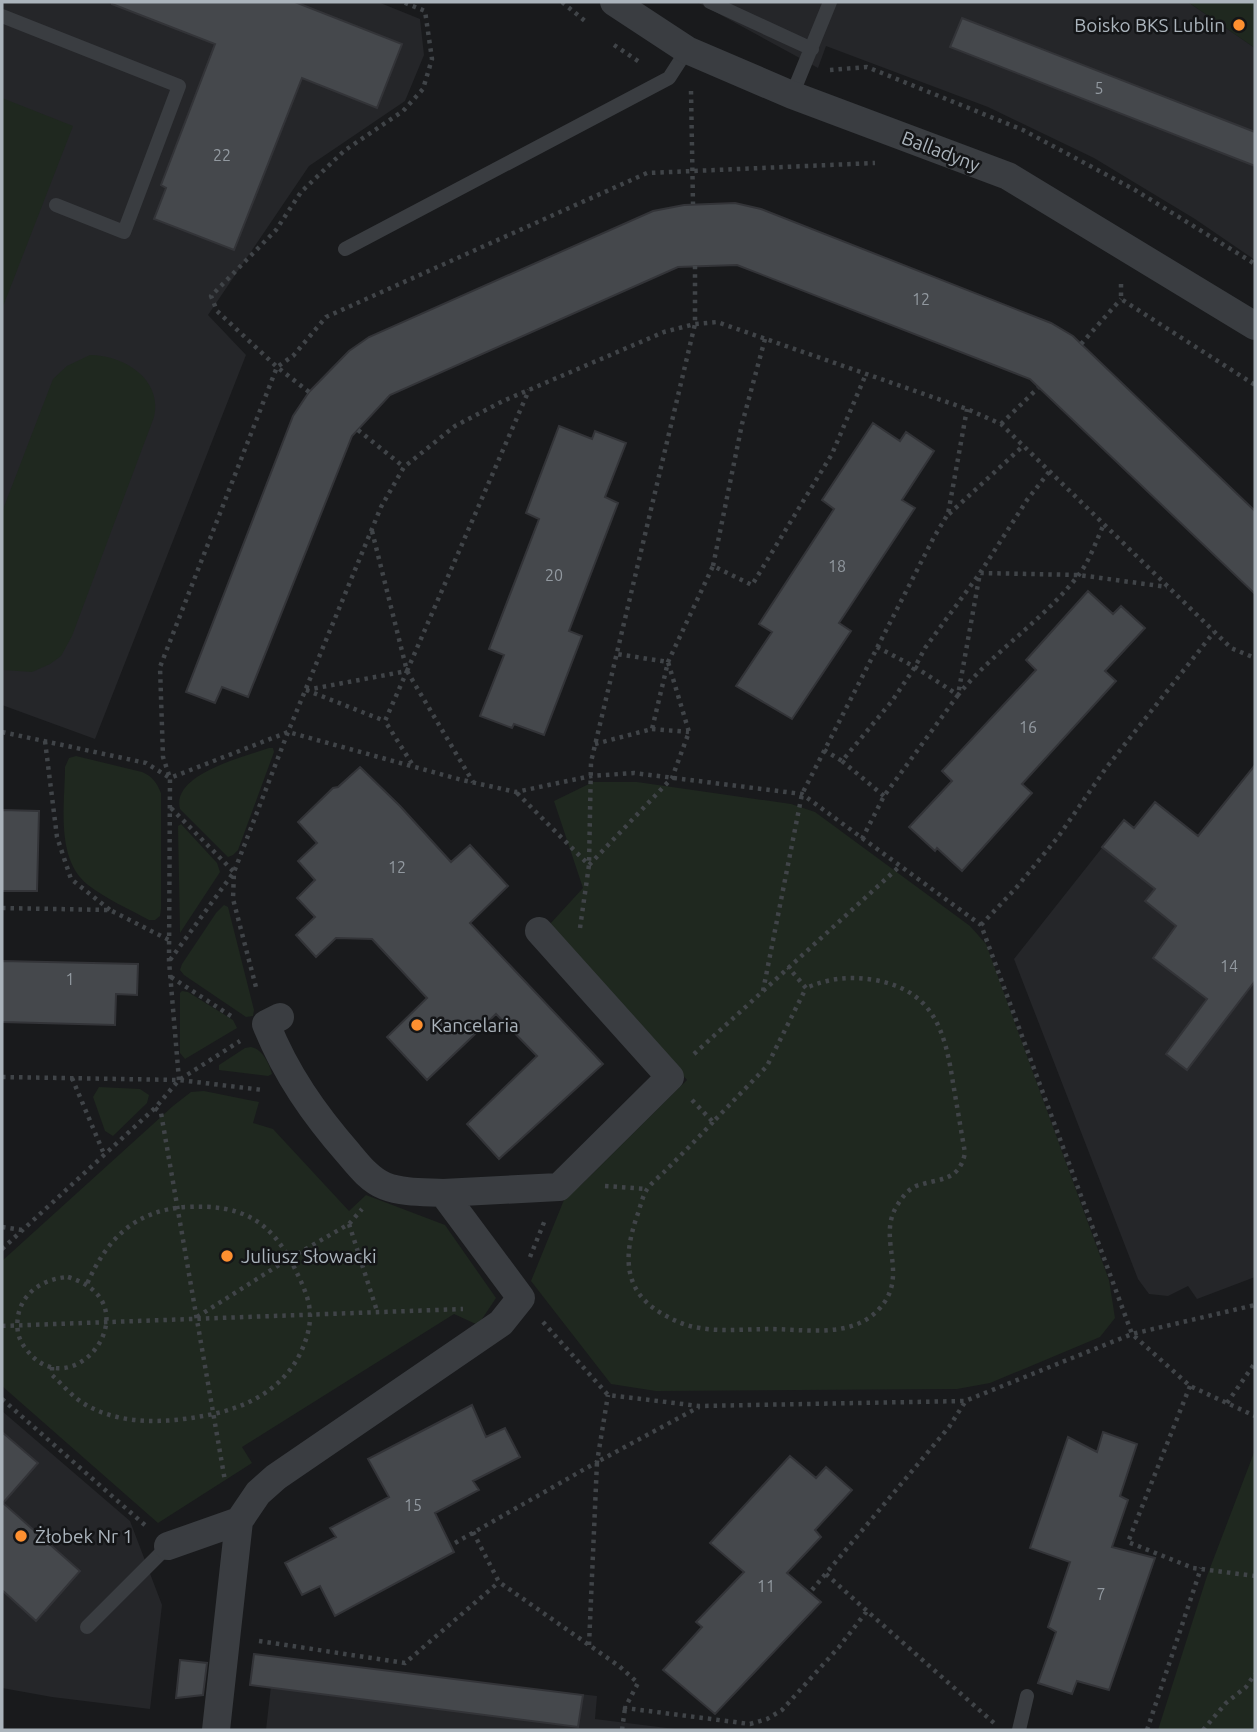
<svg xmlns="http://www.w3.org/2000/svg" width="1257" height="1732" font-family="Ubuntu,sans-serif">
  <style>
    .built { fill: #252629 }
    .green { fill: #1f281f }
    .building { fill: #45484c; stroke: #333438; stroke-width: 2 }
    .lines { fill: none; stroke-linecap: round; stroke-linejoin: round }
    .path { stroke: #404448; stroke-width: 4.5; stroke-dasharray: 3.5 5; stroke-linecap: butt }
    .service { stroke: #3a3d41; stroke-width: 14 }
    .minor { stroke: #3a3d41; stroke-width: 28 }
    .poi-dot { fill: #fe9030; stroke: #141517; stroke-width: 2.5 }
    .labels { text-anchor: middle; stroke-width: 5; stroke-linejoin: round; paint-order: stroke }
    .number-label { font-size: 16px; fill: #9299a0 }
    .poi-label { font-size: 19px; fill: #abb4bc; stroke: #141517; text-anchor: start }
    .street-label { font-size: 19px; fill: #abb4bc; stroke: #141517 }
  </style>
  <rect width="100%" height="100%" fill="#191a1c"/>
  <!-- built -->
  <path class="built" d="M 2,2 L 378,2 L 420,19 L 424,55 L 405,101 L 309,166 L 208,315 L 246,355 L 95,739 L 2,705 Z
    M 697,2 L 1188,2 L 1255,48 L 1255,260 L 1195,219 L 1094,158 L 988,107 L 826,46 L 818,68 Z
    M 1255,765 L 1255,1277 L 1197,1299 L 1188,1286 L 1168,1296 L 1149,1294 L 1138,1279 L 1014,959 L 1124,820 L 1134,828 L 1155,802 L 1198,836 Z
    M 2,1411 L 130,1521 L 162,1605 L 150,1709 L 52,1697 L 2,1688 Z
    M 274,1659 L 597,1696 L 595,1719 L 683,1730 L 266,1730 Z"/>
  <!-- green -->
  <path class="green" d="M 1188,2 L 1255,2 L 1255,48 Z
    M 2,98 L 73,126 L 2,309 Z
    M 90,355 C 123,355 163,379 154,417 L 72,636 L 61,656 L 50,664 L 32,672 L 4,670 L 2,669 L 2,512 L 53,379 L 67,366 Z
    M 269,748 L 273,748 L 274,752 L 238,850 L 233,855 L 228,857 L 180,809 C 171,774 244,757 269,748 Z
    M 76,756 L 142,772 C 152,776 157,783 161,793 L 161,909 L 160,916 L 155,920 L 149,920 C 129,909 106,899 88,885 C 55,859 65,804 65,767 L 69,758 Z
    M 593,782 L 637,782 L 791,804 L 815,812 L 970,926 L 986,944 L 1109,1280 L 1115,1318 L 1100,1337 L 990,1383 L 957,1389 L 656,1391 L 611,1384 L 531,1281 L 566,1195 L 581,1185 L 687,1080 L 550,924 L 583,888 L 554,801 Z
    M 181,824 L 217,863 L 220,872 L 180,933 L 178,826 Z
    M 224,905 L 228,907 L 254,1010 L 253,1016 L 246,1017 L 184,975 L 180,970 L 182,964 L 216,913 Z
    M 182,991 L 188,992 L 233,1020 L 237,1028 L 185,1059 L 180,1053 L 180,993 Z
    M 251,1047 C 262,1049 269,1063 272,1074 L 268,1076 L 219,1070 L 219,1065 L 245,1048 Z
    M 99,1087 L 140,1089 L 149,1095 L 147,1103 L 113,1136 L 105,1131 L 93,1097 Z
    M 204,1091 L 259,1102 L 253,1123 L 273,1129 L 349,1211 L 366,1195 L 445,1225 L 496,1298 L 478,1325 L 454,1314 L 242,1447 L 252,1463 L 158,1523 L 2,1386 L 2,1261 L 173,1106 L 191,1092 Z
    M 1255,1450 L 1255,1730 L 1158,1730 L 1207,1576 Z"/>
  <!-- building -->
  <path class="building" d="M 112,2 L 295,2 L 402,44 L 377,108 L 302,78 L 234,250 L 154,219 L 166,188 L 161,185 L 215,44 L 112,4 Z
    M 962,18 L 1255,132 L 1255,166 L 950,47 Z
    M 735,203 L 761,209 L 1051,323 L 1073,336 L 1255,511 L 1255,594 L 1030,379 L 737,265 L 678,267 L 390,395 L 352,436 L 248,697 L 222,687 L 215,703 L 186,692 L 293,416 L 309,392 L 349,351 L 369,337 L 653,211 L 684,205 Z
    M 873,423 L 900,441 L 906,432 L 934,451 L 902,500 L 915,508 L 839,623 L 851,631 L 792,719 L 736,686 L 772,632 L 759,624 L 834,509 L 822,500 Z
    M 559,426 L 592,439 L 595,431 L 626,443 L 605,497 L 618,503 L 569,631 L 582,636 L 544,735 L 514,724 L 512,728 L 480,716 L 504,655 L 489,649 L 539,519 L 526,513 Z
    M 1088,591 L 1113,614 L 1121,606 L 1145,628 L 1105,671 L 1116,681 L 1022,784 L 1032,793 L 962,871 L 937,848 L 935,851 L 909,827 L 952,781 L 942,771 L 1036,670 L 1026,660 Z
    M 1255,765 L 1255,981 L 1187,1070 L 1166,1054 L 1207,999 L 1153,958 L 1176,926 L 1145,901 L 1155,889 L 1102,847 L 1124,820 L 1134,828 L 1155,802 L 1198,836 Z
    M 360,767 L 400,806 L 451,862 L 470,845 L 508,886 L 470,923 L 603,1064 L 499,1159 L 467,1124 L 537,1056 L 496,1014 L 427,1080 L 387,1037 L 427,998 L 372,939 L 336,938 L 316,957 L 296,935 L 315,917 L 297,898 L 315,880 L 298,861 L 317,843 L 298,822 L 333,788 L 338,787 Z
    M 2,810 L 39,811 L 37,891 L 2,891 Z
    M 2,961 L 138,964 L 137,995 L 116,994 L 115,1025 L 2,1022 Z
    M 472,1405 L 486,1437 L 505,1428 L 520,1457 L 473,1481 L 479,1490 L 435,1513 L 454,1552 L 335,1616 L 320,1586 L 302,1595 L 285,1563 L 336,1537 L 330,1528 L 389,1497 L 368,1459 Z
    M 2,1432 L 38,1463 L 3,1503 L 80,1571 L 36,1621 L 2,1590 Z
    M 1103,1432 L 1137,1444 L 1120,1496 L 1128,1500 L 1112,1547 L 1155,1558 L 1109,1690 L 1077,1681 L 1072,1694 L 1038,1683 L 1056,1632 L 1048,1627 L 1070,1562 L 1030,1548 L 1068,1437 L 1097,1452 Z
    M 790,1456 L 816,1478 L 826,1467 L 852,1490 L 815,1530 L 821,1537 L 787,1573 L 821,1602 L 715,1714 L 663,1670 L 702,1627 L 696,1622 L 744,1572 L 710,1543 Z
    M 254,1654 L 583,1695 L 578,1727 L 250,1685 Z
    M 180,1660 L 207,1663 L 203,1695 L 176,1698 Z"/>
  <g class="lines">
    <!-- path -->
    <path class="path" d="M 562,2 L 585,21
      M 614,45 L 641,63
      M 830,70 L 867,67 L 1023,130 L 1135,190 L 1255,264
      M 691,91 L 693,204
      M 1121,284 L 1121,299 L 1255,385
      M 1081,344 L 1121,299
      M 309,392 L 277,367 L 217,311 L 211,296 L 276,230 L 301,192 L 344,151 L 403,111 L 423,89 L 432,59 L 425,11 L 403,2
      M 1001,424 L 1038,388
      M 358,430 L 404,467
      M 949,514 L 1023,446
      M 372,531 L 407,671 L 473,782
      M 713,566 L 742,424 L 765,339
      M 877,647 L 915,667 L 958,695 C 993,652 1042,621 1077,577 C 1089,563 1096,541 1104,524
      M 407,671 L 529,390
      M 306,690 L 407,671 L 385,721 L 414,767
      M 306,690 L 385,721
      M 652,729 L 689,732
      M 2,732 L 146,763 L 170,778 L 163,757 L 160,667 L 277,367 L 293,356 L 326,317 L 647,173 L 875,163
      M 45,741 L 57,837 L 71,879 L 110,910
      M 595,744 L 652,729 L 668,662 L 713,566 L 752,585 L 832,454 L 866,374
      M 824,750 L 842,761 L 892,701 L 915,667 L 925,648 L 980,573 L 1079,575 L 1167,587
      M 842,761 L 884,796
      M 517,793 L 589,865 L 672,778 L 689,732 L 668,662 L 617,654
      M 171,808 L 234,872 L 233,899 L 257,991
      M 862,839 L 884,796 L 958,695 L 980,573 L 1027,500 L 1049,472
      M 2,908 L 110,910 L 169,940
      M 981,925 L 1016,888 L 1058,837 L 1106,768 L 1214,632
      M 580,928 L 589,865 L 591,762 L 695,324 L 695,266
      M 170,960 L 234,872 L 288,732 L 381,507 L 404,467 L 455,426 L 503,401 L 664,332 L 695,324 L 717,322 L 967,409 L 1001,424 L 1231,648 L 1255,658
      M 171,977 L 234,1018
      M 763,991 L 802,794 L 934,537 L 948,514 L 967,409
      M 694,1054 L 900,866
      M 2,1077 L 179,1080 L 263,1090
      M 72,1078 L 104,1154
      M 179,1080 L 169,961 L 170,778 L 288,732 L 462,780 L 516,792 L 591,776 L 634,773 L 802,794 L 981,925 L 1132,1334 L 1190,1386 L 1255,1416
      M 692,1100 L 713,1122 L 767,1066 L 806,988 L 788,967
      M 155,1108 L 161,1113 L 225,1481
      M 713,1122 C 697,1139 681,1155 665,1171 C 659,1177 650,1184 646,1191 C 642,1198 640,1208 637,1216 C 624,1254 622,1290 661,1313 C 673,1320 685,1326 700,1328 C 722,1332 747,1329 769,1329 C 805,1329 852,1339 879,1309 C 911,1275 875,1238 898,1204 C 902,1197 909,1189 916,1186 C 939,1178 959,1182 965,1153 C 961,1130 957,1106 953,1083 C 945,1031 934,991 875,980 C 850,976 829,978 806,988
      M 605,1186 L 647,1189
      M 349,1224 L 377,1311
      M 2,1227 L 22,1230
      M 2,1249 L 155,1108 L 179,1080 L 240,1041
      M 530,1257 L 545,1220
      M 68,1277 C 152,1302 79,1403 32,1356 C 26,1350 20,1342 18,1333 C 13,1300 37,1279 68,1277 Z
      M 197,1317 L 290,1258 L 349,1224 L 362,1209
      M 543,1322 L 608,1395 L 699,1406 L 965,1401 L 1132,1334 L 1255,1305
      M 2,1326 L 463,1309
      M 52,1367 L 52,1375 C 63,1385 74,1399 88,1406 C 123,1425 165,1423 203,1416 C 244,1409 282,1391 301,1352 C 308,1336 312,1322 309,1305 C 307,1294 301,1281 296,1271 C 271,1219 241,1204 185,1207 C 134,1211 107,1239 87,1284
      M 1190,1386 L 1128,1542 L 1193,1568 L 1255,1576
      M 2,1399 L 146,1526
      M 1227,1403 L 1255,1363
      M 473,1532 L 499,1582 L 619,1666 L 638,1683 L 625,1708 L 750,1724 L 767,1719 L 782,1710 L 839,1647 L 867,1611 L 994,1723
      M 455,1543 L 597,1462 L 608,1395
      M 826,1574 L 867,1611
      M 812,1590 L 949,1427 L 965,1402
      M 259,1641 L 405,1663 L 499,1582
      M 589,1645 L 597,1462 L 699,1407
      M 622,1730 L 625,1708
      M 1147,1730 L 1201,1568
      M 1203,1730 L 1226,1703 L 1246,1687 L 1255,1674"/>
    <!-- service -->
    <path class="service" d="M 710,2 L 812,49
      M 2,16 L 179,86 L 124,232 L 56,205
      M 792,95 L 830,2
      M 345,249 L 669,78 L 687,50
      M 87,1627 L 168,1546
      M 1019,1730 L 1027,1696"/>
    <!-- minor -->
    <path class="minor" d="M 614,2 L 687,50 L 792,95 L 1008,176 L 1255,326
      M 443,1193 L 559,1187 L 670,1077 L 539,931
      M 168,1546 L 239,1521
      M 216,1730 L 239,1521 L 258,1493 L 276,1477 L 501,1323 L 521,1298 L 443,1193 C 424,1192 403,1193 385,1186 C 370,1180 359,1166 349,1154 C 314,1114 286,1074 266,1024 L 280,1017"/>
  </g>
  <!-- markers -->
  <g class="poi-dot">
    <circle cx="1239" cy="25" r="7"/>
    <circle cx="417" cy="1025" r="7"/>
    <circle cx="227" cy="1256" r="7"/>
    <circle cx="21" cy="1536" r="7"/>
  </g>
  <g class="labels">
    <!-- number labels -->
    <g class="number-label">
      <text x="1099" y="94">5</text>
      <text x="222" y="161">22</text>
      <text x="921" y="305">12</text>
      <text x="837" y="572">18</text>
      <text x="554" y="581">20</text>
      <text x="1028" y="733">16</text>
      <text x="397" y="873">12</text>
      <text x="1229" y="972">14</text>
      <text x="70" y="985">1</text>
      <text x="413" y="1511">15</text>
      <text x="766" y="1592">11</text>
      <text x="1101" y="1600">7</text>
    </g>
    <!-- poi labels -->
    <g class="poi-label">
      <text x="1225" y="32" text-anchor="end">Boisko BKS Lublin</text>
      <text x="431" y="1032">Kancelaria</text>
      <text x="241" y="1263">Juliusz Słowacki</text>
      <text x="35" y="1543">Żłobek Nr 1</text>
    </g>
    <!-- street labels -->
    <g class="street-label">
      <text transform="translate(941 151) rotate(21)" y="7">Balladyny</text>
    </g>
  </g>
  <!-- border -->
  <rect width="1257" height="1732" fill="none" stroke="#abb4bc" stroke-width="7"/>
</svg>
